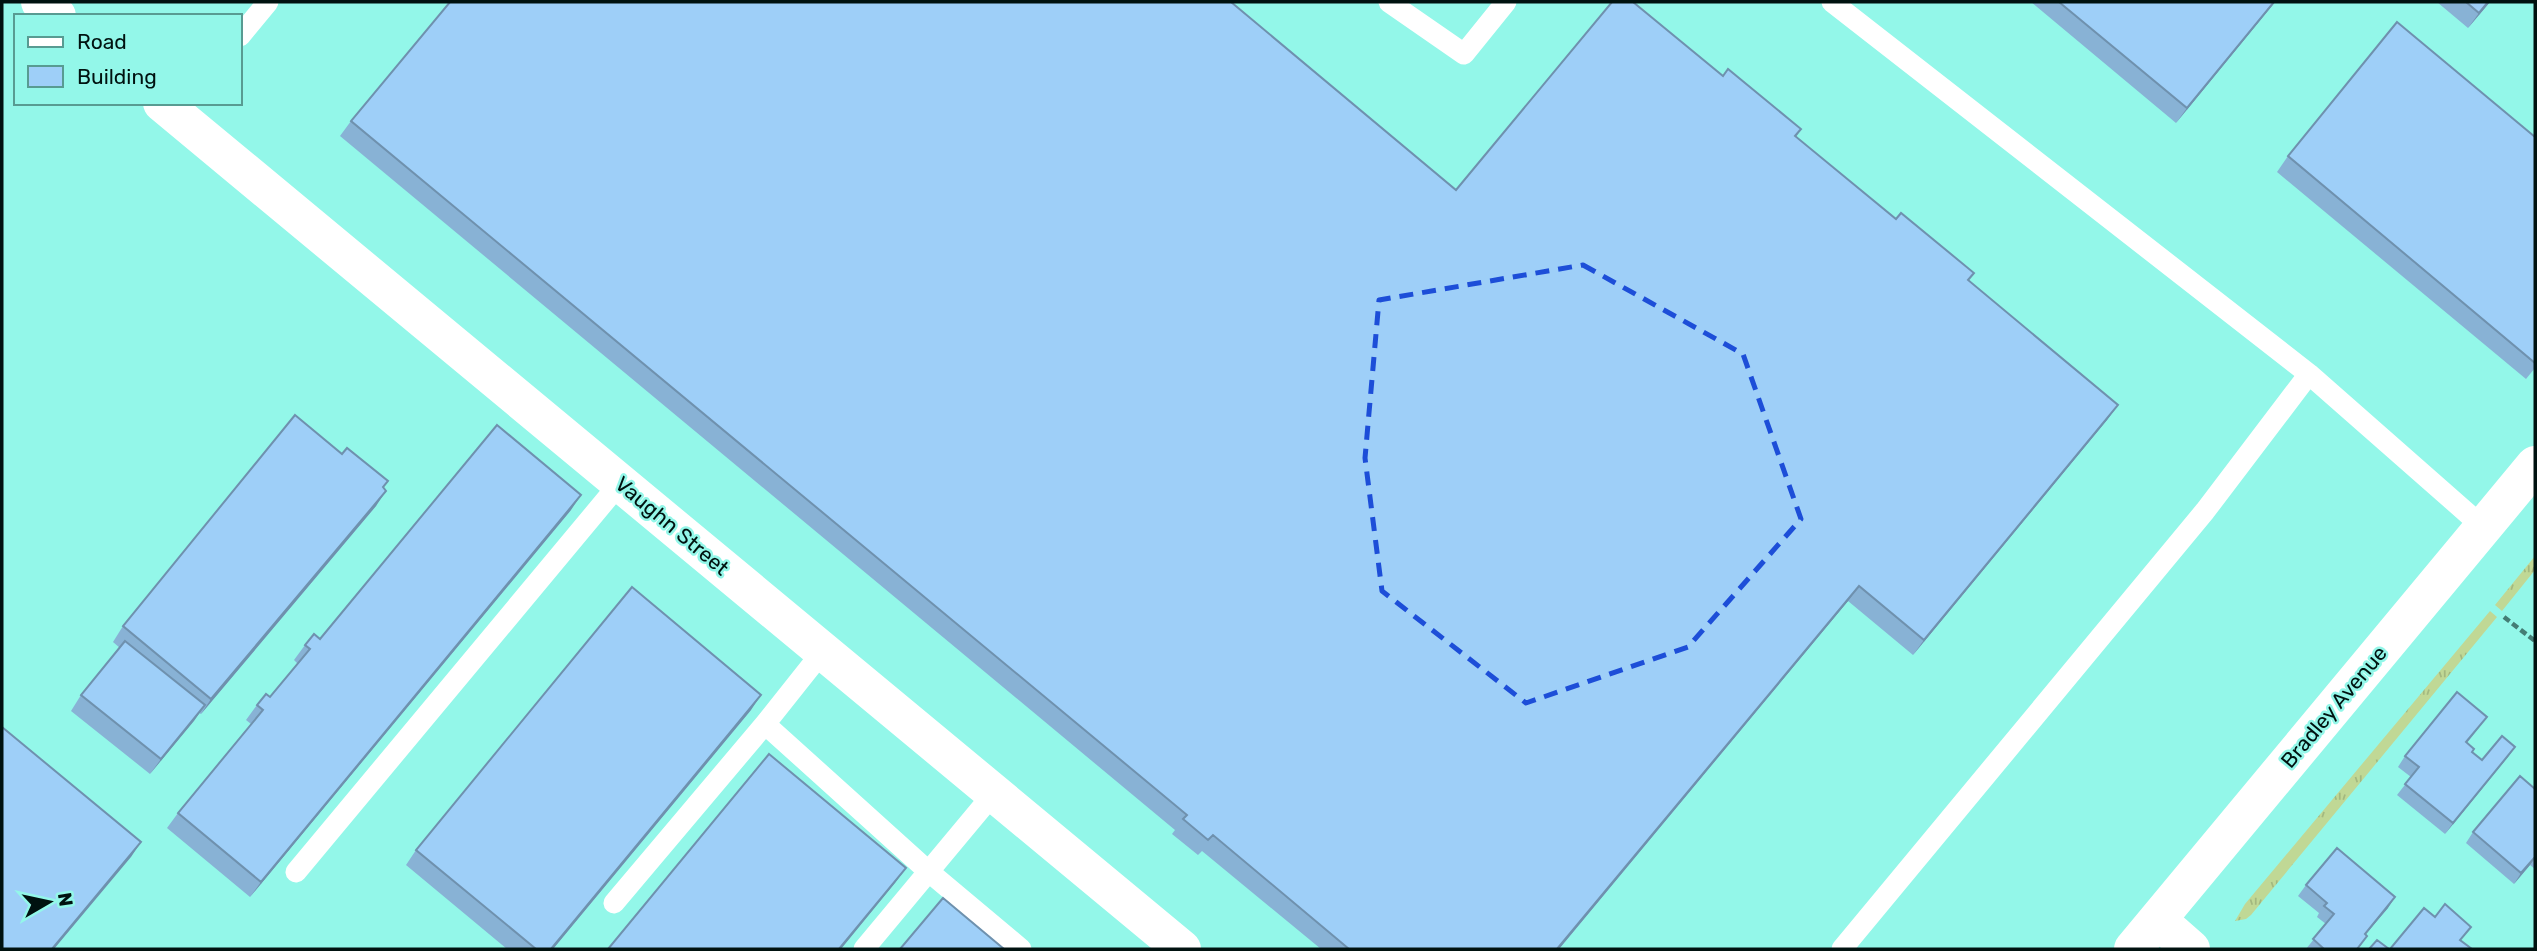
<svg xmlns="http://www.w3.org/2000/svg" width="2537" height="951" font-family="Rubik,sans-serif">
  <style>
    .grass { fill: url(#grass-tufts) }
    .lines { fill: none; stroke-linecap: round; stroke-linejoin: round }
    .path { stroke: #447d75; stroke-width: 4.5; stroke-dasharray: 7 3.5; stroke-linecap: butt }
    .service { stroke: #fff; stroke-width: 21 }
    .minor { stroke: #fff; stroke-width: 38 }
    .tertiary { stroke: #fff; stroke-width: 38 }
    .wall { fill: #88b2d5 }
    .shaded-wall { fill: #6f91ae }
    .building { fill: #9ecff8; stroke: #6f91ae; stroke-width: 2 }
    .marked { fill: none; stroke: #1d4ed8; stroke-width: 5; stroke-dasharray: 14 9; stroke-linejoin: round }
    .labels { text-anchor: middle; stroke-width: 5; stroke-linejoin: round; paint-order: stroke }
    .street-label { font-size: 21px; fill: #001210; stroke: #93f7e9 }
  </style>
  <defs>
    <pattern id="grass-tufts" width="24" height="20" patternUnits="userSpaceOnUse" patternTransform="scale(1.75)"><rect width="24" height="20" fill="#c0d895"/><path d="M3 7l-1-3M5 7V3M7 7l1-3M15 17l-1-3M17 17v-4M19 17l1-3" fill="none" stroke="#a3b87f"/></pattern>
  </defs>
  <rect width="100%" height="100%" fill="#93f7e9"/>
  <!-- grass -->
  <path class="grass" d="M 2535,556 L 2535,570 L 2502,611 L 2495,605 Z
    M 2490,611 L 2497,617 L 2251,915 L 2246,919 L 2235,921 L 2245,904 Z"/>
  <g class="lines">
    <!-- path -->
    <path class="path" d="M 2504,617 L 2535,641"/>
    <!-- service -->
    <path class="service" d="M 1389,2 L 1464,54 L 1506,2
      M 1832,2 L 2309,374
      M 240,36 L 268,2
      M 765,724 L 823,651
      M 296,872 L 620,483
      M 614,903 L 765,724 L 928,871 L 1021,949
      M 864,949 L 994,793
      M 1842,949 L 2205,511 L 2309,374 L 2483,527"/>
    <!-- minor -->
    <path class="minor" d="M 40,2 L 57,16
      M 162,103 L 1182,949
      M 2158,920 L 2191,949"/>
    <!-- tertiary -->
    <path class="tertiary" d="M 2133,949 L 2535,465"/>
  </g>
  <!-- wall -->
  <path class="wall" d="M 2031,2 L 2275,2 L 2176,123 Z
    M 2437,2 L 2490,2 L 2468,28 Z
    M 1723,76 L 1801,129 L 1796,137 L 2118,405 L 2107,420 L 1913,655 L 1848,601 L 1559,949 L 1321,949 L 1202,851 L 1198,855 L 1172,834 L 1175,830 L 340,136 L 351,121 L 1456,190 Z
    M 2535,137 L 2535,368 L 2526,379 L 2277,172 L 2288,156 Z
    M 383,488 L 376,506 L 201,714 L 199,713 L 150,774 L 71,711 L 81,695 L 120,648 L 113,642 L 123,626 Z
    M 571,510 L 250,897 L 167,828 L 178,813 L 251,724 L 246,720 L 257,705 L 270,697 L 298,664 L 294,660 L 305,645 L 320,639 Z
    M 751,710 L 553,949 L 507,949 L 406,865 L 416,850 Z
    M 2487,717 L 2467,743 L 2472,752 L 2482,760 L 2515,747 L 2445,834 L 2397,795 L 2411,777 L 2398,767 L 2405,756 Z
    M 2535,789 L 2535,869 L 2530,865 L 2514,884 L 2466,843 L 2473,832 Z
    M 2306,885 L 2388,908 L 2365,935 L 2367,936 L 2358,949 L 2306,949 L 2326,924 L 2317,917 L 2319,913 L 2298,896 Z"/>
  <!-- shaded-wall -->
  <path class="shaded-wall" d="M 2274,2 L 2275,2 L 2176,123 L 2187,108 Z
    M 2488,2 L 2490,2 L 2468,28 L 2479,13 Z
    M 2118,405 L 2107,420 L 1913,655 L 1924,640 Z
    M 386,491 L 376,506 L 201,714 L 211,699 Z
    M 581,495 L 571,510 L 250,897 L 261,882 Z
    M 1859,586 L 1848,601 L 1559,949 L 1557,949 Z
    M 761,695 L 751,710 L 553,949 L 551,949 Z
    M 205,705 L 194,721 L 150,774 L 161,759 Z
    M 2515,747 L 2508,757 L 2445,834 L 2453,823 Z
    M 141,842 L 131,857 L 54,949 L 52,949 Z
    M 2535,857 L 2530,865 L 2514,884 L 2521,873 Z
    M 906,868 L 895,883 L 841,949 L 839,949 Z
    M 2395,897 L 2388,908 L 2357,944 L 2365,934 Z"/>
  <!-- building -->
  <path class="building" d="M 450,2 L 1231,2 L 1456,190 L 1612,2 L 1633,2 L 1723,76 L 1728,69 L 1801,129 L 1795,136 L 1896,219 L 1901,213 L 1974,273 L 1968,280 L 2118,405 L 1924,640 L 1859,586 L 1557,949 L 1349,949 L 1213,835 L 1208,840 L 1183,819 L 1187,815 L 351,121 Z
    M 2059,2 L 2274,2 L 2187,108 Z
    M 2466,2 L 2488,2 L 2479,13 Z
    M 2397,22 L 2535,137 L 2535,363 L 2288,156 Z
    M 295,415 L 342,454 L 347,448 L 388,481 L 383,487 L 386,491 L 211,699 L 123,626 Z
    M 497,425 L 581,495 L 261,882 L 178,813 L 263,710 L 257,705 L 266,694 L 270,697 L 310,649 L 305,645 L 314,634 L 320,639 Z
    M 632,587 L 761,695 L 551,949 L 536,949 L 416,850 Z
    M 125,641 L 205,705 L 161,759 L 81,695 Z
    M 2457,692 L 2487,717 L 2466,742 L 2474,749 L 2472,752 L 2482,760 L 2502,736 L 2515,747 L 2453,823 L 2405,784 L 2419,767 L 2405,756 Z
    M 2,727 L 141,842 L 52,949 L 2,949 Z
    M 769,754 L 906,868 L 839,949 L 608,949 Z
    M 2520,776 L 2535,789 L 2535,857 L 2521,873 L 2473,832 Z
    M 2337,848 L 2395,897 L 2365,934 L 2367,936 L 2357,949 L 2324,949 L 2313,939 L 2334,914 L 2324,906 L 2327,903 L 2306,885 Z
    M 943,898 L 1004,949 L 900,949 Z
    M 2445,904 L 2471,927 L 2460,940 L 2472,949 L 2390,949 L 2424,908 L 2435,917 Z
    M 2377,940 L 2389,949 L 2369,949 Z"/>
  <!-- marked area -->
  <path class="marked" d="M 1583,265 L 1743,354 L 1801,519 L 1688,647 L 1526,703 L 1382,591 L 1365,458 L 1379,300 Z"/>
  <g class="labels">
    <!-- street labels -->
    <g class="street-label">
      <text transform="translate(672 526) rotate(40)" y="7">Vaughn Street</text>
      <text transform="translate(2334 707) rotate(-50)" y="7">Bradley Avenue</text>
    </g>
  </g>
  <!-- border -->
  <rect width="2537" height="951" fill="none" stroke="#001210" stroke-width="7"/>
  <!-- legend -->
  <rect x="14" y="14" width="228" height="91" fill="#93f7e9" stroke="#589b92" stroke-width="2"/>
  <rect x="28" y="37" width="35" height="10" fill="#ffffff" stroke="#589b92" stroke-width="2"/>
  <text x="77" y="49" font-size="21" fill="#001210">Road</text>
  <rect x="28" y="66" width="35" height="21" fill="#9ecff8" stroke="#589b92" stroke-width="2"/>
  <text x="77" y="84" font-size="21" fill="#001210">Building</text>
  <!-- north arrow -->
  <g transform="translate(49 902) rotate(81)" stroke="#93f7e9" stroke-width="5" paint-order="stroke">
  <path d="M0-5L12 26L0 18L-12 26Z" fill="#001210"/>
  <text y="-10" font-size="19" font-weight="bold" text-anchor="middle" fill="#001210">N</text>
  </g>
</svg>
